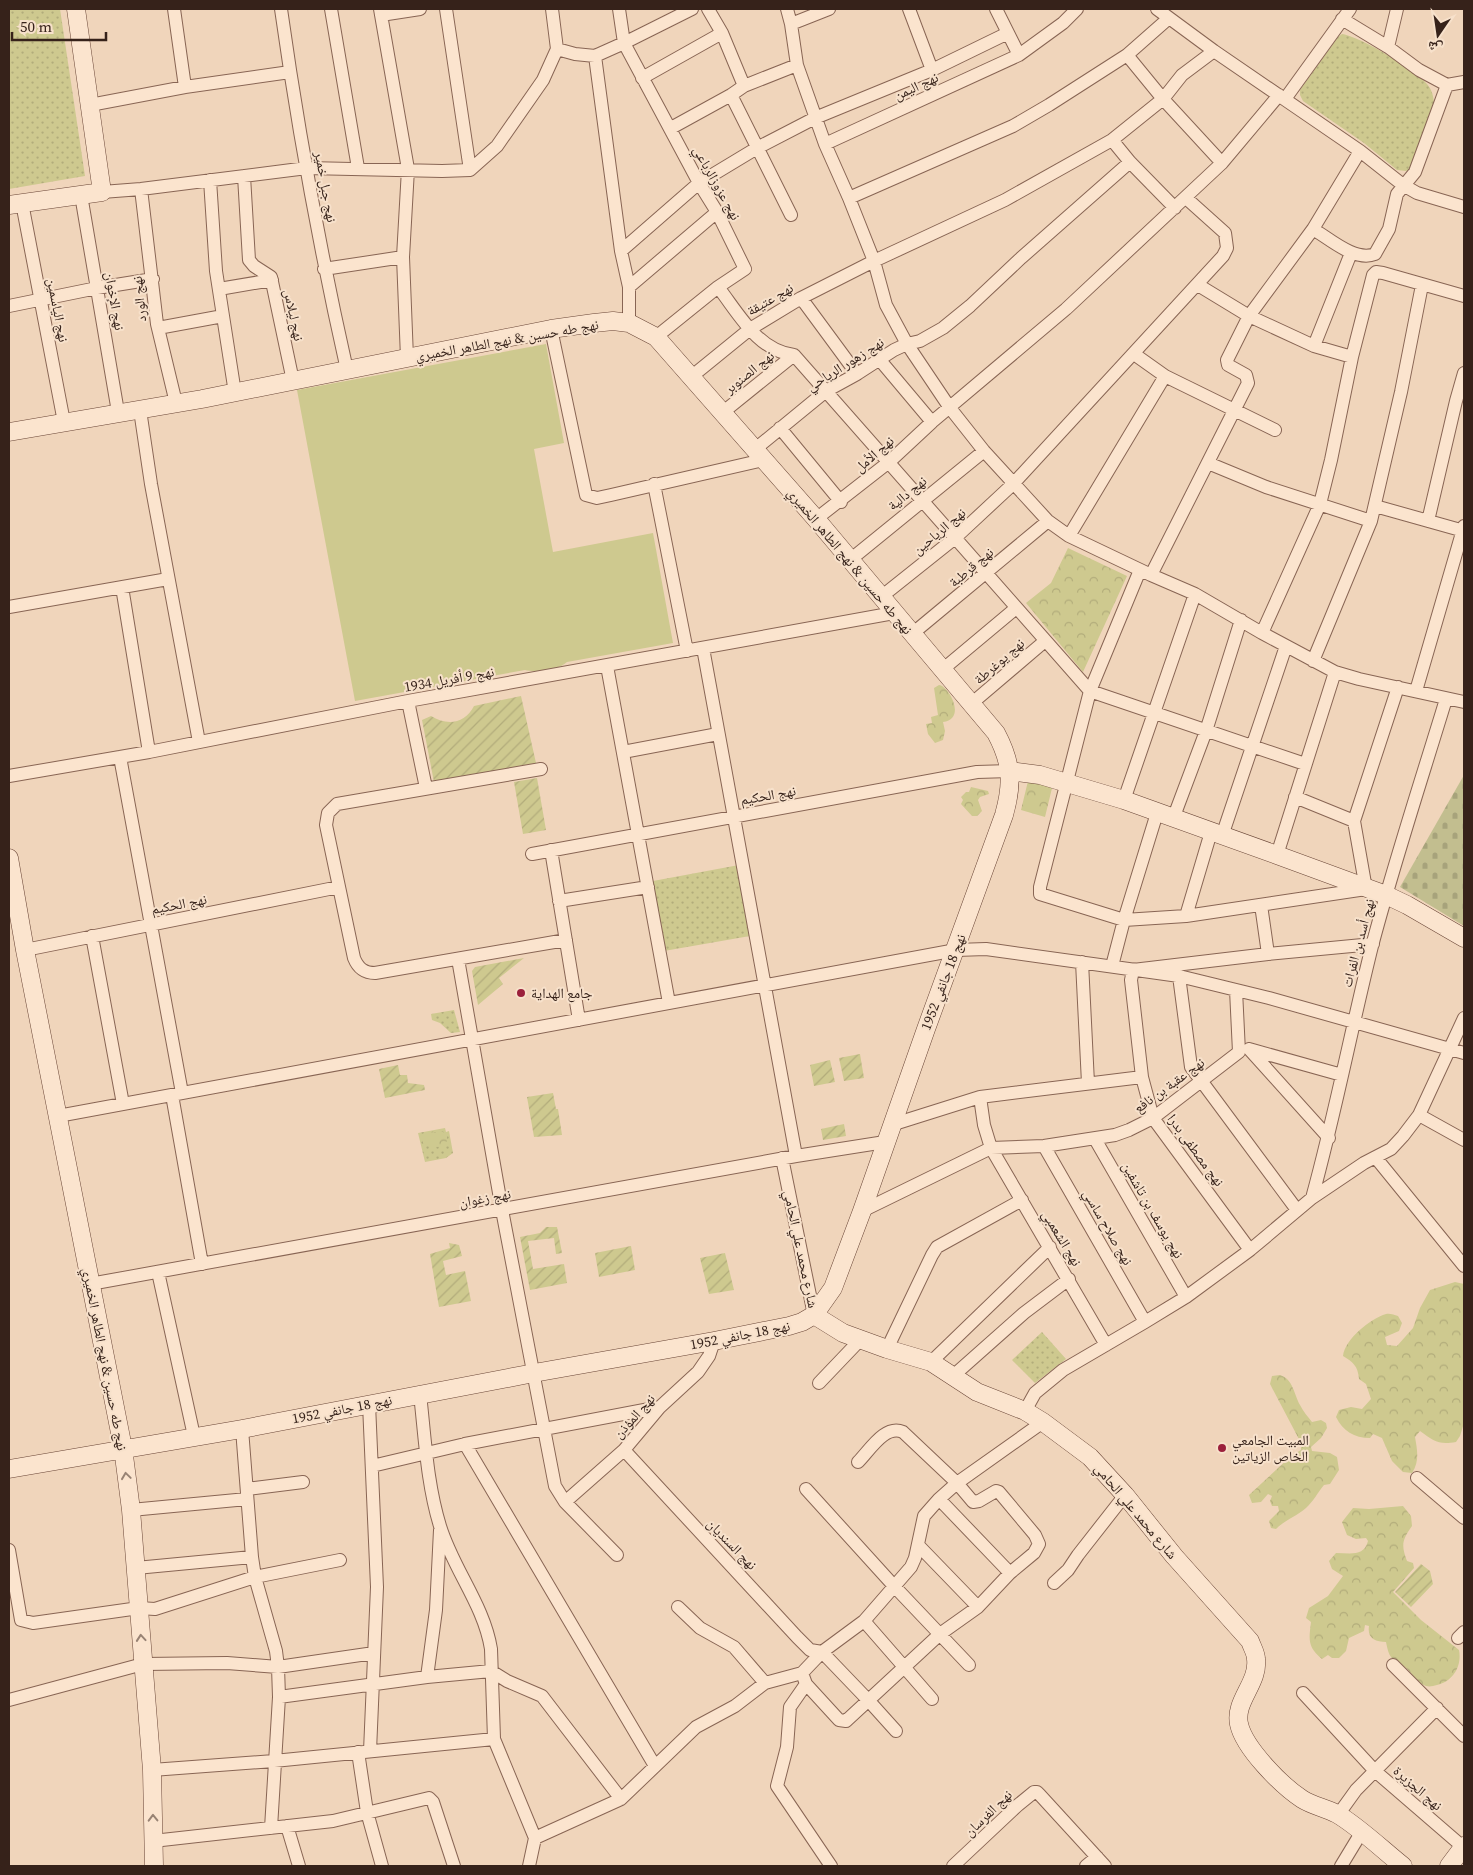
<svg xmlns="http://www.w3.org/2000/svg" width="1473" height="1875" font-family="'Source Serif 4','Noto Naskh Arabic',serif">
  <style>
    .grass { fill: url(#grass-dots) }
    .forest { fill: url(#forest-crowns) }
    .cemetery { fill: url(#cemetery-stones) }
    .garden { fill: url(#garden-furrows) }
    .pitch { fill: #cec98f }
    .lines { fill: none; stroke-linecap: round; stroke-linejoin: round }
    .street-casing { stroke: #886554; stroke-width: 14 }
    .secondary-casing { stroke: #6a4637; stroke-width: 19 }
    .street { stroke: #fbe4ce; stroke-width: 12 }
    .secondary { stroke: #fbe4ce; stroke-width: 18 }
    .oneway { stroke: #988374 }
    .poi-dot { fill: #9b203b; stroke: #f7e1cb; stroke-width: 2 }
    .labels { text-anchor: middle; stroke-width: 4; stroke-linejoin: round; paint-order: stroke }
    .street-label { font-size: 14px; fill: #36221a; stroke: #f7e1cb }
    .poi-label { font-size: 14px; fill: #36221a; stroke: #f7e1cb; text-anchor: start }
  </style>
  <defs>
    <pattern id="grass-dots" width="8" height="8" patternUnits="userSpaceOnUse" patternTransform="scale(1.25)"><rect width="8" height="8" fill="#cec98f"/><path d="M2 2h.1M6 6h.1" fill="none" stroke="#b2ac7b" stroke-width="1.8" stroke-linecap="round"/></pattern>
    <pattern id="forest-crowns" width="20" height="18" patternUnits="userSpaceOnUse" patternTransform="scale(1.25)"><rect width="20" height="18" fill="#cec98f"/><path d="M2 6a3 3 0 1 1 6 0M12 15a3 3 0 1 1 6 0" fill="none" stroke="#b2ac7b"/></pattern>
    <pattern id="cemetery-stones" width="16" height="16" patternUnits="userSpaceOnUse" patternTransform="scale(1.25)"><rect width="16" height="16" fill="#c2be8f"/><path d="M2 7V4a2 2 0 0 1 4 0v3zM10 15v-3a2 2 0 0 1 4 0v3z" fill="#a7a37b"/></pattern>
    <pattern id="garden-furrows" width="10" height="10" patternUnits="userSpaceOnUse" patternTransform="scale(1.25)"><rect width="10" height="10" fill="#cec98f"/><path d="M-1 1l2-2M0 10L10 0M9 11l2-2" fill="none" stroke="#b2ac7b"/></pattern>
  </defs>
  <rect width="100%" height="100%" fill="#f0d5bb"/>
  <!-- grass -->
  <path class="grass" d="M 9,9 L 60,9 L 85,176 L 9,189 Z
    M 1342,34 C 1359,36 1418,71 1427,84 C 1432,90 1433,95 1434,102 L 1410,169 L 1406,171 L 1397,170 L 1364,143 L 1303,101 L 1300,95 L 1300,90 L 1338,37 Z
    M 739,865 L 750,936 L 664,951 L 653,881 Z
    M 454,1010 L 460,1032 L 451,1033 L 440,1023 L 432,1020 L 431,1014 Z
    M 445,1128 L 446,1132 L 449,1131 L 453,1153 L 446,1158 L 425,1162 L 418,1133 Z
    M 1042,1332 L 1066,1359 L 1035,1383 L 1012,1360 Z"/>
  <!-- forest -->
  <path class="forest" d="M 1068,548 L 1127,576 L 1083,672 L 1026,603 L 1051,583 Z
    M 939,685 C 949,686 967,719 943,722 L 945,731 L 943,740 L 935,743 L 928,734 L 926,724 L 932,723 L 931,717 L 938,715 L 934,688 Z
    M 1028,781 L 1053,784 L 1045,817 L 1021,810 Z
    M 971,787 L 988,791 L 989,794 L 980,797 L 978,800 L 982,811 L 977,816 L 972,816 L 961,804 L 963,800 L 961,797 L 966,792 L 969,792 Z
    M 435,1132 L 443,1132 L 447,1135 L 447,1141 L 444,1145 L 437,1147 L 433,1145 L 425,1146 C 418,1136 426,1133 435,1132 Z
    M 1455,1282 L 1464,1284 L 1464,1423 L 1460,1436 L 1456,1442 C 1438,1445 1434,1441 1420,1431 L 1415,1437 C 1417,1449 1420,1461 1412,1473 L 1403,1472 L 1392,1461 L 1382,1438 L 1373,1434 L 1370,1438 C 1354,1438 1343,1431 1336,1417 L 1339,1410 L 1351,1407 L 1362,1409 L 1371,1399 L 1366,1384 L 1359,1379 C 1358,1366 1353,1362 1343,1356 C 1345,1339 1370,1319 1386,1314 C 1390,1313 1394,1315 1398,1316 L 1402,1323 L 1399,1331 L 1385,1337 L 1387,1345 L 1397,1346 L 1413,1328 L 1420,1308 L 1430,1290 Z
    M 1280,1375 C 1293,1379 1294,1394 1300,1405 C 1303,1411 1308,1417 1312,1422 L 1321,1420 L 1326,1423 L 1327,1428 L 1321,1438 L 1311,1447 L 1312,1451 L 1330,1453 L 1337,1457 L 1339,1470 L 1330,1484 L 1324,1485 C 1318,1492 1313,1502 1306,1508 C 1297,1516 1285,1520 1276,1529 L 1271,1528 L 1269,1521 L 1279,1511 L 1278,1506 L 1272,1506 L 1270,1501 L 1272,1496 L 1268,1494 L 1261,1502 L 1252,1503 L 1249,1495 L 1291,1456 L 1301,1450 L 1301,1443 L 1270,1384 L 1272,1376 Z
    M 1403,1506 L 1411,1516 L 1412,1526 C 1402,1540 1401,1545 1407,1561 L 1413,1563 L 1414,1568 L 1393,1592 L 1421,1620 L 1459,1650 C 1462,1665 1454,1681 1437,1685 C 1433,1686 1430,1687 1426,1686 C 1416,1683 1413,1674 1406,1668 C 1392,1657 1390,1662 1386,1642 C 1375,1642 1367,1638 1369,1626 L 1365,1625 L 1364,1631 L 1349,1638 L 1346,1651 L 1339,1658 L 1332,1658 L 1328,1655 L 1322,1659 C 1307,1647 1309,1639 1311,1622 L 1306,1618 L 1309,1608 L 1328,1596 L 1343,1576 L 1332,1569 L 1329,1561 L 1336,1553 C 1350,1553 1364,1557 1368,1541 L 1366,1538 L 1356,1539 L 1347,1535 L 1342,1522 L 1353,1508 L 1369,1509 Z"/>
  <!-- cemetery -->
  <path class="cemetery" d="M 1464,775 L 1464,926 L 1400,887 Z"/>
  <!-- garden -->
  <path class="garden" d="M 521,696 L 536,763 L 434,782 L 422,720 L 431,716 C 447,726 465,724 474,706 Z
    M 537,778 L 546,830 L 523,834 L 514,782 Z
    M 524,958 L 499,978 L 503,984 L 478,1005 L 472,971 L 475,967 Z
    M 860,1054 L 864,1078 L 844,1081 L 839,1058 Z
    M 830,1060 L 835,1082 L 814,1086 L 810,1065 Z
    M 398,1065 L 400,1075 L 407,1075 L 408,1083 L 424,1085 L 425,1090 L 385,1098 L 379,1069 Z
    M 553,1093 L 556,1109 L 558,1109 L 562,1135 L 534,1137 L 527,1097 Z
    M 844,1124 L 846,1136 L 823,1140 L 821,1129 Z
    M 546,1227 L 557,1227 L 562,1253 L 556,1254 L 554,1238 L 528,1241 L 533,1269 L 564,1264 L 567,1283 L 530,1290 L 520,1237 L 540,1233 Z
    M 449,1243 L 459,1245 L 462,1256 L 443,1261 L 446,1275 L 465,1271 L 471,1301 L 439,1307 L 430,1254 L 450,1248 Z
    M 631,1246 L 635,1270 L 599,1277 L 595,1253 Z
    M 725,1253 L 734,1290 L 709,1294 L 700,1258 Z
    M 1421,1564 L 1430,1571 L 1433,1584 L 1411,1607 L 1395,1592 Z"/>
  <!-- pitch -->
  <path class="pitch" d="M 546,344 L 564,443 L 534,449 L 553,552 L 653,533 L 673,643 L 567,662 C 559,670 535,673 525,670 L 355,701 L 297,390 Z"/>
  <g class="lines">
    <defs>
      <path id="street" d="M 174,9 L 185,87
        M 281,9 C 298,130 320,250 347,370
        M 331,9 L 358,168
        M 380,9 L 408,169 L 403,257 L 407,358
        M 446,9 L 470,170
        M 619,9 L 624,43 L 699,183 L 717,212 L 745,269 L 718,287 L 656,337
        M 708,9 L 722,33 L 744,86
        M 787,9 L 791,24 L 797,65 L 825,144 L 849,198 L 874,261 L 886,305 L 907,344 L 950,408 L 984,451 L 1048,521 L 1069,536 L 1151,575 L 1195,594 L 1262,633 L 1335,672 L 1359,679 L 1464,702
        M 909,9 L 932,70
        M 996,9 L 1019,55
        M 1157,9 L 1214,51 L 1360,151 L 1403,185 L 1417,193 L 1464,207
        M 381,15 L 420,9
        M 1342,19 L 1388,47 L 1419,70 L 1447,85
        M 791,24 L 829,9
        M 1388,47 L 1397,9
        M 557,49 L 575,54 L 595,56 L 624,43 L 692,9
        M 1127,55 L 1163,99 L 1222,163
        M 595,56 L 621,251 L 629,287 L 629,323
        M 642,78 L 722,33
        M 731,95 L 791,215
        M 1285,99 L 1350,9
        M 90,105 L 185,87 L 290,72
        M 671,128 L 731,95 L 744,86 L 797,65
        M 1112,140 L 1130,162 L 1175,208
        M 825,144 L 1019,55 L 1063,23 L 1077,9
        M 244,176 L 249,260 L 254,266 L 271,277 L 293,381
        M 210,180 L 216,271 L 235,393
        M 141,189 L 157,324 L 176,403
        M 102,192 L 141,189 L 307,168 L 442,171 L 470,170 L 497,146 L 543,80 L 557,49 L 552,9
        M 81,195 L 118,412
        M 849,198 L 1013,126 L 1049,105 L 1127,55 L 1169,18
        M 22,203 L 64,422
        M 1313,229 C 1330,239 1355,262 1375,254 L 1389,229 L 1397,194 L 1415,172 L 1447,85 L 1464,82
        M 621,251 L 699,183 L 757,148 L 815,118 L 932,70 L 1008,33
        M 324,269 L 403,257
        M 1198,285 L 1249,316 L 1314,346 L 1352,357
        M 629,287 L 717,212
        M 718,287 C 739,314 758,351 794,355 L 1090,691 L 1305,764
        M 219,289 L 272,280
        M 801,298 L 857,374
        M 9,306 L 97,288 L 153,279
        M 158,328 L 223,316
        M 551,329 L 586,495 L 597,498 L 611,495 L 763,460
        M 1314,346 L 1351,253
        M 1134,354 L 1165,376 L 1275,430
        M 879,359 L 932,422
        M 691,377 L 750,329 L 801,298 L 874,261 L 1005,200 L 1112,140 L 1163,99 L 1182,75 L 1214,51
        M 140,410 L 151,484 L 199,742
        M 722,413 L 794,355
        M 780,428 L 841,502
        M 754,450 L 826,391 L 857,374 L 894,350 L 907,344 L 920,341 L 943,328 L 970,306 L 1021,258 L 1130,162
        M 1208,463 L 1266,487 L 1371,521
        M 654,484 L 687,651
        M 1375,506 L 1464,531
        M 816,519 L 889,462 L 932,422 L 1066,309 L 1222,163 L 1279,95
        M 1428,521 L 1456,401 L 1464,373
        M 1069,536 L 1165,376
        M 850,560 L 984,451
        M 1140,570 L 1090,691 L 1040,887 L 1040,894 L 1124,920 L 1186,916 L 1366,889 L 1354,821 L 1295,797
        M 1151,575 L 1248,383 L 1246,375 L 1228,365 L 1227,360 L 1249,316 L 1313,229 L 1360,151
        M 122,587 L 149,752
        M 881,597 L 955,538 L 1013,484 L 1223,256 L 1227,248 L 1225,233 L 1186,198
        M 9,607 L 168,579
        M 1262,633 L 1320,504 L 1331,460 L 1352,357 L 1373,275 L 1376,272 L 1383,273 L 1464,296
        M 912,634 L 1048,521
        M 703,648 L 796,1156
        M 1313,661 L 1371,521 L 1401,392 L 1422,285
        M 607,666 L 669,1003
        M 942,670 L 1016,608
        M 1416,691 L 1464,526
        M 408,701 L 426,788
        M 971,704 L 1045,641
        M 623,752 L 718,734
        M 120,757 L 182,1093
        M 541,769 L 337,804 L 328,813 L 326,825 L 354,958 C 358,968 364,973 375,973 L 566,940
        M 9,776 L 149,752 L 408,701 L 894,613
        M 1124,800 L 1195,594
        M 1173,819 L 1206,731 L 1241,620
        M 1354,821 L 1398,687
        M 1222,836 L 1286,646
        M 551,850 L 579,1020
        M 532,854 L 977,772 L 1010,771
        M 1277,855 L 1335,672
        M 559,901 L 648,887
        M 1261,905 L 1268,954
        M 1186,916 L 1211,832
        M 92,936 L 123,1104
        M 25,950 L 339,887
        M 458,959 L 502,1210 L 555,1486 L 565,1502 L 617,1555
        M 1082,962 L 1088,1083
        M 1112,966 L 1124,920 L 1157,813
        M 1179,976 L 1191,1067 L 1297,1210
        M 1249,1049 L 1329,1138
        M 1249,1049 L 1342,1075
        M 172,1095 L 202,1264
        M 1419,1115 L 1464,1140
        M 58,1116 L 956,950 L 986,949 L 1179,976 L 1269,998 L 1464,1053
        M 891,1125 L 980,1097
        M 1095,1139 L 1186,1297
        M 1044,1146 L 1145,1322
        M 782,1158 L 814,1315
        M 1376,1158 L 1464,1266
        M 1312,1198 C 1335,1115 1351,1030 1372,946 C 1394,863 1421,781 1446,699
        M 862,1211 L 991,1148 L 1044,1146 L 1115,1135 L 1129,1130 L 1153,1118 L 1239,1052 L 1236,990
        M 1250,1250 L 1153,1118 L 1142,1077 L 1131,980 L 1133,970 L 1268,954 L 1373,944
        M 158,1272 L 194,1436
        M 90,1284 L 796,1156 L 885,1142
        M 1106,1345 L 991,1148 L 984,1125 L 980,1097 L 1142,1077
        M 887,1349 L 932,1255 L 937,1247 L 1022,1200
        M 931,1362 L 1050,1247
        M 953,1376 L 1024,1313 L 1069,1279
        M 819,1383 L 861,1339
        M 420,1394 C 425,1438 427,1484 440,1526 C 453,1569 484,1605 491,1649 L 494,1739 L 535,1838
        M 369,1404 L 377,1587 L 370,1751
        M 1025,1411 L 1035,1393 L 1063,1370 L 1145,1322 L 1186,1297 L 1250,1250 L 1312,1198 L 1364,1163 L 1391,1149 L 1403,1136 L 1419,1115 L 1464,1018
        M 242,1429 L 252,1557 L 255,1577 L 276,1651 L 278,1667 L 279,1697 L 271,1828
        M 624,1450 L 797,1637 L 810,1650 L 822,1652 L 869,1701 L 896,1731
        M 372,1466 L 465,1444
        M 1417,1478 L 1464,1518
        M 247,1489 L 303,1482
        M 806,1489 L 894,1586 L 969,1665
        M 939,1499 L 1010,1573
        M 565,1502 L 624,1450 L 660,1407 L 698,1372 L 709,1356 L 714,1341
        M 131,1510 L 247,1499
        M 918,1545 L 978,1607
        M 9,1550 L 21,1620 L 33,1623 L 139,1608 L 155,1609 L 255,1577 L 340,1560
        M 136,1568 L 252,1557
        M 1054,1583 L 1068,1570 L 1078,1555 L 1125,1495
        M 678,1607 L 700,1628 L 734,1647 L 765,1683
        M 864,1621 L 932,1699
        M 1458,1638 L 1464,1632
        M 1393,1665 L 1464,1736
        M 427,1677 L 436,1610 L 440,1530
        M 806,1684 L 839,1720 L 846,1721 L 940,1634 L 978,1607 L 1010,1573 L 1034,1553 L 1039,1544 L 1035,1535 L 999,1492 L 996,1491 L 979,1501 L 973,1502 L 957,1483 L 903,1432 C 885,1424 870,1450 858,1462
        M 1303,1693 L 1375,1771 L 1463,1847
        M 279,1697 L 427,1677 L 491,1671 L 507,1681 L 542,1696 L 621,1799
        M 9,1700 L 143,1664 L 227,1663 L 278,1667 L 374,1653
        M 358,1752 L 367,1812 L 382,1866
        M 655,1766 L 465,1444 L 660,1407
        M 152,1770 L 274,1761 L 494,1739
        M 1338,1815 L 1356,1790 L 1437,1708
        M 287,1826 L 299,1866
        M 153,1841 L 333,1821 L 429,1798 L 433,1802 L 454,1866
        M 529,1866 L 535,1838 L 621,1799 L 696,1727 L 735,1706 L 765,1683 L 802,1673
        M 831,1866 L 777,1786 L 787,1747 L 790,1707 L 806,1684 L 802,1673 L 822,1652 L 864,1621 L 911,1567 L 915,1558 L 924,1516 L 939,1499 L 957,1483 L 1043,1422
        M 953,1866 L 1018,1805 L 1034,1792 L 1037,1792 L 1040,1795 L 1105,1866
        M 1086,1866 L 1097,1857
        M 1341,1866 L 1361,1833"/>
      <path id="secondary" d="M 9,205 L 102,192 L 76,9
        M 9,432 L 202,399 L 551,329 L 594,323 L 613,321 L 629,323 L 656,337 L 816,519 L 996,733 C 1012,763 1013,783 1004,815 L 926,1029 L 862,1211 L 833,1288 L 814,1315 L 802,1322 L 789,1326 L 714,1341 L 534,1373 L 242,1429 L 9,1469
        M 1010,771 L 1040,775 L 1124,800 L 1277,855 L 1386,895 L 1407,905 L 1464,938
        M 9,858 L 25,950 L 123,1448 L 131,1510 L 152,1770 L 154,1866
        M 814,1315 L 843,1333 L 887,1349 L 931,1362 L 977,1392 L 1025,1411 L 1043,1422 L 1090,1457 L 1125,1495 L 1174,1556 L 1250,1641 C 1252,1647 1256,1653 1256,1659 C 1259,1683 1234,1701 1239,1724 C 1244,1748 1282,1786 1302,1799 C 1313,1806 1326,1808 1337,1814 C 1358,1826 1384,1851 1403,1866
        M 1449,1866 L 1464,1846"/>
    </defs>
    <!-- street casing -->
    <use href="#street" class="street-casing"/>
    <!-- secondary casing -->
    <use href="#secondary" class="secondary-casing"/>
    <!-- street -->
    <use href="#street" class="street"/>
    <!-- secondary -->
    <use href="#secondary" class="secondary"/>
  </g>
  <!-- one-way arrows -->
  <defs><path id="oneway-chevron" d="M-2-3.5L2.5 0L-2 3.5" fill="none" stroke-width="1.6" stroke-linecap="round" stroke-linejoin="round" transform="scale(1.25)"/></defs>
  <g class="oneway">
    <use href="#oneway-chevron" transform="translate(126 1476) rotate(-98)"/>
    <use href="#oneway-chevron" transform="translate(141 1638) rotate(-95)"/>
    <use href="#oneway-chevron" transform="translate(153 1818) rotate(-91)"/>
  </g>
  <!-- markers -->
  <g class="poi-dot">
    <circle cx="521" cy="993" r="5"/>
    <circle cx="1222" cy="1448" r="5"/>
  </g>
  <g class="labels">
    <!-- street labels -->
    <g class="street-label">
      <text transform="translate(916 86) rotate(-25)" y="5">نهج اليمن</text>
      <text transform="translate(717 183) rotate(61)" y="5">نهج عزوزالرباعي</text>
      <text transform="translate(326 187) rotate(80)" y="5">نهج جبل خمير</text>
      <text transform="translate(139 299) rotate(-96)" y="5">نهج الورد</text>
      <text transform="translate(770 299) rotate(-30)" y="5">نهج عتيقة</text>
      <text transform="translate(115 301) rotate(80)" y="5">نهج الإخوان</text>
      <text transform="translate(58 310) rotate(79)" y="5">نهج الياسمين</text>
      <text transform="translate(294 315) rotate(78)" y="5">نهج ليلاس</text>
      <text transform="translate(507 340) rotate(-10)" y="5">نهج طه حسين &amp; نهج الطاهر الخميري</text>
      <text transform="translate(845 364) rotate(-32)" y="5">نهج زهور الرياحي</text>
      <text transform="translate(749 372) rotate(-39)" y="5">نهج الصنوبر</text>
      <text transform="translate(874 454) rotate(-41)" y="5">نهج الأمل</text>
      <text transform="translate(907 493) rotate(-39)" y="5">نهج دالية</text>
      <text transform="translate(939 531) rotate(-40)" y="5">نهج الرياحين</text>
      <text transform="translate(850 561) rotate(50)" y="5">نهج طه حسين &amp; نهج الطاهر الخميري</text>
      <text transform="translate(971 567) rotate(-40)" y="5">نهج قرطبة</text>
      <text transform="translate(999 661) rotate(-41)" y="5">نهج يوغرطة</text>
      <text transform="translate(449 679) rotate(-10)" y="5">نهج 9 أفريل 1934</text>
      <text transform="translate(768 795) rotate(-10)" y="5">نهج الحكيم</text>
      <text transform="translate(179 904) rotate(-11)" y="5">نهج الحكيم</text>
      <text transform="translate(1358 943) rotate(-75)" y="5">نهج أسد بن الفرات</text>
      <text transform="translate(943 982) rotate(-69)" y="5">نهج 18 جانفي 1952</text>
      <text transform="translate(1169 1085) rotate(-36)" y="5">نهج عقبة بن نافع</text>
      <text transform="translate(1196 1150) rotate(54)" y="5">نهج مصطفى بدرا</text>
      <text transform="translate(485 1198) rotate(-10)" y="5">نهج زغوان</text>
      <text transform="translate(1153 1210) rotate(60)" y="5">نهج يوسف بن تاشفين</text>
      <text transform="translate(1108 1227) rotate(60)" y="5">نهج صلاح ساسي</text>
      <text transform="translate(1062 1238) rotate(59)" y="5">نهج الشعمبي</text>
      <text transform="translate(801 1249) rotate(78)" y="5">شارع محمد علي الحامي</text>
      <text transform="translate(740 1335) rotate(-11)" y="5">نهج 18 جانفي 1952</text>
      <text transform="translate(105 1359) rotate(79)" y="5">نهج طه حسين &amp; نهج الطاهر الخميري</text>
      <text transform="translate(342 1409) rotate(-11)" y="5">نهج 18 جانفي 1952</text>
      <text transform="translate(634 1416) rotate(-48)" y="5">نهج المؤذن</text>
      <text transform="translate(1136 1511) rotate(50)" y="5">شارع محمد علي الحامي</text>
      <text transform="translate(732 1544) rotate(46)" y="5">نهج السنديان</text>
      <text transform="translate(1418 1788) rotate(41)" y="5">نهج الجزيرة</text>
      <text transform="translate(988 1813) rotate(-44)" y="5">نهج الفرسان</text>
    </g>
    <!-- poi labels -->
    <g class="poi-label">
      <text x="531" y="998">جامع الهداية</text>
      <text x="1232" y="1445">المبيت الجامعي<tspan x="1232" dy="16">الخاص الزياتين</tspan></text>
    </g>
  </g>
  <!-- border -->
  <rect width="1473" height="1875" fill="none" stroke="#36221a" stroke-width="20"/>
  <!-- north arrow -->
  <g transform="translate(1438 35) rotate(193)" stroke="#f7e1cb" stroke-width="4" paint-order="stroke">
  <path d="M0-4L9 19L0 12L-9 19Z" fill="#36221a"/>
  <text y="-8" font-size="14" font-weight="bold" text-anchor="middle" fill="#36221a">ش</text>
  </g>
  <!-- scale -->
  <path d="M12 32v8h94v-8" fill="none" stroke="#36221a" stroke-width="2.5"/>
  <text x="20" y="32" font-size="15" fill="#36221a" stroke="#f7e1cb" stroke-width="4" paint-order="stroke">50 m</text>
</svg>
